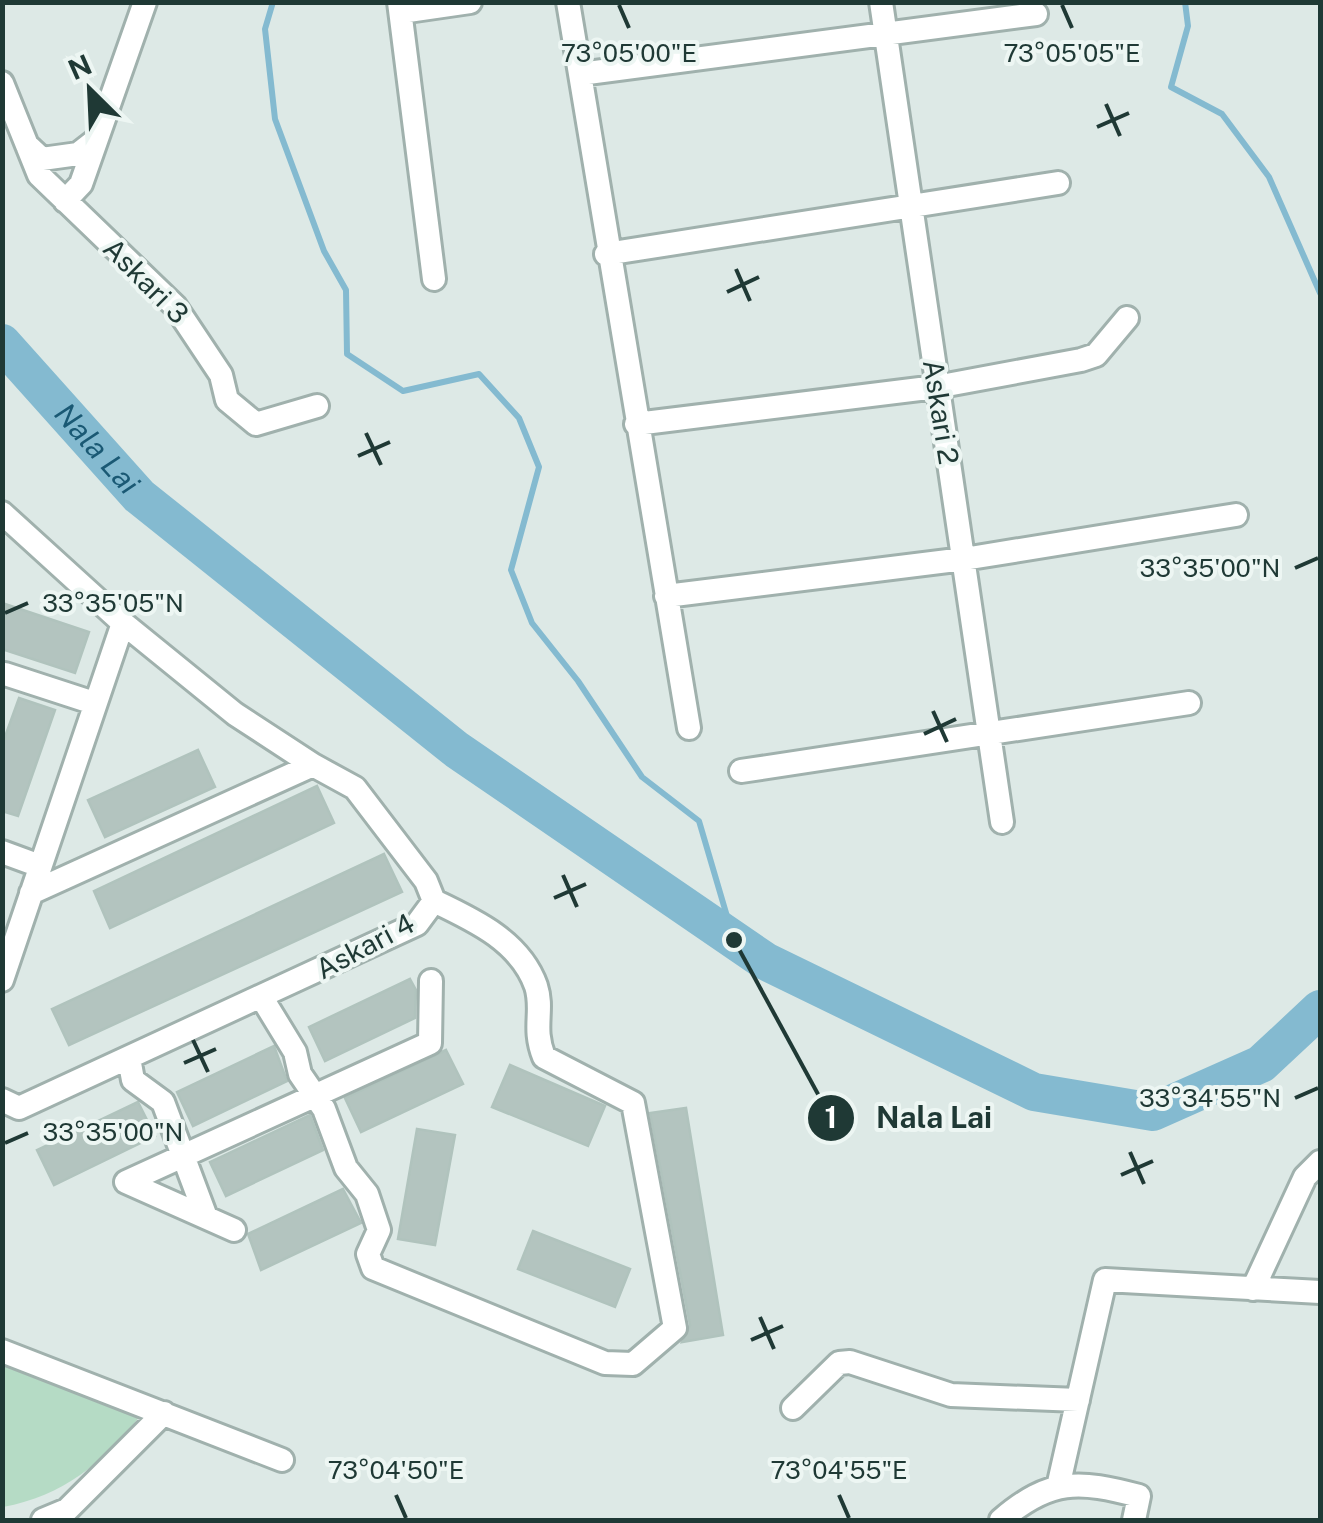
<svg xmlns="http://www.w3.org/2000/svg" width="1323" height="1523" font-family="'Public Sans',sans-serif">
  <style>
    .green { fill: #b5dbc5 }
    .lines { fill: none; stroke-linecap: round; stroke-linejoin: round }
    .stream { stroke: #84bad0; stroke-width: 6 }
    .river { stroke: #84bad0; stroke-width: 38 }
    .building { fill: #b3c4bf; stroke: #b0c3bd; stroke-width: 2.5 }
    .minor-casing { stroke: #a0b1ad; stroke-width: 28 }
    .minor { stroke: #fff; stroke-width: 22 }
    .ticks { fill: none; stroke: #1f3935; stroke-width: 4 }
    .labels { text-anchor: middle; stroke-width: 8; stroke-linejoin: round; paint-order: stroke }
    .street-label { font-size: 28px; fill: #1f3935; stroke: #edf6f3 }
    .water-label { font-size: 30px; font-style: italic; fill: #1a5974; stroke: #edf6f3 }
    .ticks-label { font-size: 25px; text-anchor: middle; fill: #1f3935; stroke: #edf6f3; stroke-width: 8; stroke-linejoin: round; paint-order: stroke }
    .leader { fill: none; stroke: #1f3935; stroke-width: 4 }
    .callout-dot { fill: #1f3935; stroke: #edf6f3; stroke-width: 4 }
    .mark-label { font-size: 30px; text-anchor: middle; font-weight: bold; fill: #fff }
    .callout-label { font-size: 30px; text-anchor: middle; font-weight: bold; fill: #1f3935; stroke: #edf6f3; stroke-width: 8; stroke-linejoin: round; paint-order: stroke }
  </style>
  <rect width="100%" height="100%" fill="#dde9e6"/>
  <!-- green -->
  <path class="green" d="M 2,1364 L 140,1416 C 103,1463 63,1496 3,1507 Z"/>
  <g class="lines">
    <!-- stream -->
    <path class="stream" d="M 273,2 L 265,29 L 275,119 L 324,251 L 346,290 L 347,354 L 403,391 L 479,374 L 519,418 L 539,467 L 511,570 L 532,623 L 578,681 L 642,777 L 699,821 L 734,940
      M 1185,2 L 1188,26 L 1171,87 L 1222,114 L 1269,177 L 1320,293"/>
    <!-- river -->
    <path class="river" id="s1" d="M 2,343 L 139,496 L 457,750 L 765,961 L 1034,1092 L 1153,1112 L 1261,1064 L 1320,1009"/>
  </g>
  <!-- building -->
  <path class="building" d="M 2,603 L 89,632 L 75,673 L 2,649 Z
    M 19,698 L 55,710 L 18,816 L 2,811 L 2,745 Z
    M 198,750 L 215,787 L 105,837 L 88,800 Z
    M 317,786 L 334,823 L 110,928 L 94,891 Z
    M 384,854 L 402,892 L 69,1045 L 52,1009 Z
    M 410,979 L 416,990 L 415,1018 L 325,1061 L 309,1027 Z
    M 274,1046 L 287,1081 L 193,1126 L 177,1092 Z
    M 446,1050 L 463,1084 L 361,1132 L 345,1098 Z
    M 510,1065 L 605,1106 L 588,1146 L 492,1107 Z
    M 138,1102 L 155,1136 L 54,1185 L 37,1150 Z
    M 686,1108 L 723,1335 L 682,1342 L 690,1325 L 650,1113 Z
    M 310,1115 L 323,1150 L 226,1196 L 210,1162 Z
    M 417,1129 L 455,1135 L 435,1245 L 398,1239 Z
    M 343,1189 L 361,1223 L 261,1270 L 248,1234 Z
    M 533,1231 L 630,1269 L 615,1307 L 518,1269 Z"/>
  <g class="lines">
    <defs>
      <path id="minor" d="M 399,2 L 434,279
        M 568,2 L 689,728
        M 881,2 L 1002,822
        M 401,12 L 470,2
        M 580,74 L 1036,14
        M 2,83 L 39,175 L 175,306 L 221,375 L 227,400 L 256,424 L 317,406
        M 27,145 L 42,159 L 78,154 L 96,140
        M 65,201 L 81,184 L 145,2
        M 606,254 L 1058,183
        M 636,424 L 936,387 L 1081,360 L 1096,355 L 1127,318
        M 2,513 L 123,623 L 2,980
        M 666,596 L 964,559 L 1236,515
        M 123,623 L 235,714 L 313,765
        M 5,674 L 94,703
        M 741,771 L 1189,703
        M 2,852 L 40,866
        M 262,998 L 295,1052 L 300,1074 L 324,1109 L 346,1168 L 367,1194 L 379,1230 L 368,1254 L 373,1268 L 605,1363 L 633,1364 L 675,1328 L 633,1103 L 544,1057 C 532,1027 544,1011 536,986 C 520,941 474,920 434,901
        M 129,1058 L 133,1080 L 163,1102 L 206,1217
        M 2,1100 L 19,1108 L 417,924 L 434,901 L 426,881 L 355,788 L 313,765 L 31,893
        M 234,1230 L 126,1182 L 430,1043 L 431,981
        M 1253,1289 L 1305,1177 L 1320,1162
        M 2,1351 L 282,1460
        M 793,1408 L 839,1363 L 850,1362 L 951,1395 L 1078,1400
        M 1058,1487 L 1105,1280 L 1320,1292
        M 43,1520 L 67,1510 L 164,1413
        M 1001,1520 C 1050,1478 1079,1480 1139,1496 L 1134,1520"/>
    </defs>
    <!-- minor casing -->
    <use href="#minor" class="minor-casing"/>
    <!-- minor -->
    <use href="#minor" class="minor"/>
  </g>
  <!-- ticks -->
  <path class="ticks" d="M 619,5 L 629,28M 1062,5 L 1072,28M 1106,104 L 1120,136M 1097,127 L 1129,113M 736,269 L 750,301M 727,292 L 759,277M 366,433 L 381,465M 358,456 L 390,442M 1295,568 L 1318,558M 5,613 L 28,603M 933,711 L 947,742M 924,734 L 956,719M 563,875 L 577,907M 554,898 L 586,884M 193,1040 L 208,1072M 184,1063 L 216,1049M 1295,1098 L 1318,1088M 5,1143 L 28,1133M 1130,1152 L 1144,1184M 1121,1175 L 1153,1161M 760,1317 L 774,1349M 751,1340 L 783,1326M 396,1495 L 406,1518M 839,1495 L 849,1518"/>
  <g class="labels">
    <!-- street labels -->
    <g class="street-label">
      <text transform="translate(146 281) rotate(45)" y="10">Askari 3</text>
      <text transform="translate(941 412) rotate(81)" y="10">Askari 2</text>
      <text transform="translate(365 946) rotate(-28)" y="10">Askari 4</text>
    </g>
    <!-- water labels -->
    <g class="water-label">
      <text dy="10" stroke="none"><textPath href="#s1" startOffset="142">Nala Lai</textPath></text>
    </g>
  </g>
  <g class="ticks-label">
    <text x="629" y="62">73°05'00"E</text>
    <text x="1072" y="62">73°05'05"E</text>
    <text x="1210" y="577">33°35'00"N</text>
    <text x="113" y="612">33°35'05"N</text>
    <text x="1210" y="1107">33°34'55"N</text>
    <text x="113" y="1141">33°35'00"N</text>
    <text x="396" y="1479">73°04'50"E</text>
    <text x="839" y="1479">73°04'55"E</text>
  </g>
  <!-- callouts -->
  <path class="leader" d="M734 940L831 1118"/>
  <g class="callout-dot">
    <circle cx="734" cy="940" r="10"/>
    <circle cx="831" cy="1118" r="25"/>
  </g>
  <g class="mark-label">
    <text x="831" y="1128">1</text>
  </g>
  <g class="callout-label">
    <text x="934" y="1128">Nala Lai</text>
  </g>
  <!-- border -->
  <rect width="1323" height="1523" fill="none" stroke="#1f3935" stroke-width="10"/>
  <!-- north arrow -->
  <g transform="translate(90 90) rotate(336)" stroke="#edf6f3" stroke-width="8" paint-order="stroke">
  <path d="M0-8L18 38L0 25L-18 38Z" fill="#1f3935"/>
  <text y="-15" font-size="28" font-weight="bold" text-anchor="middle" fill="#1f3935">N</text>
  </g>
</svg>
